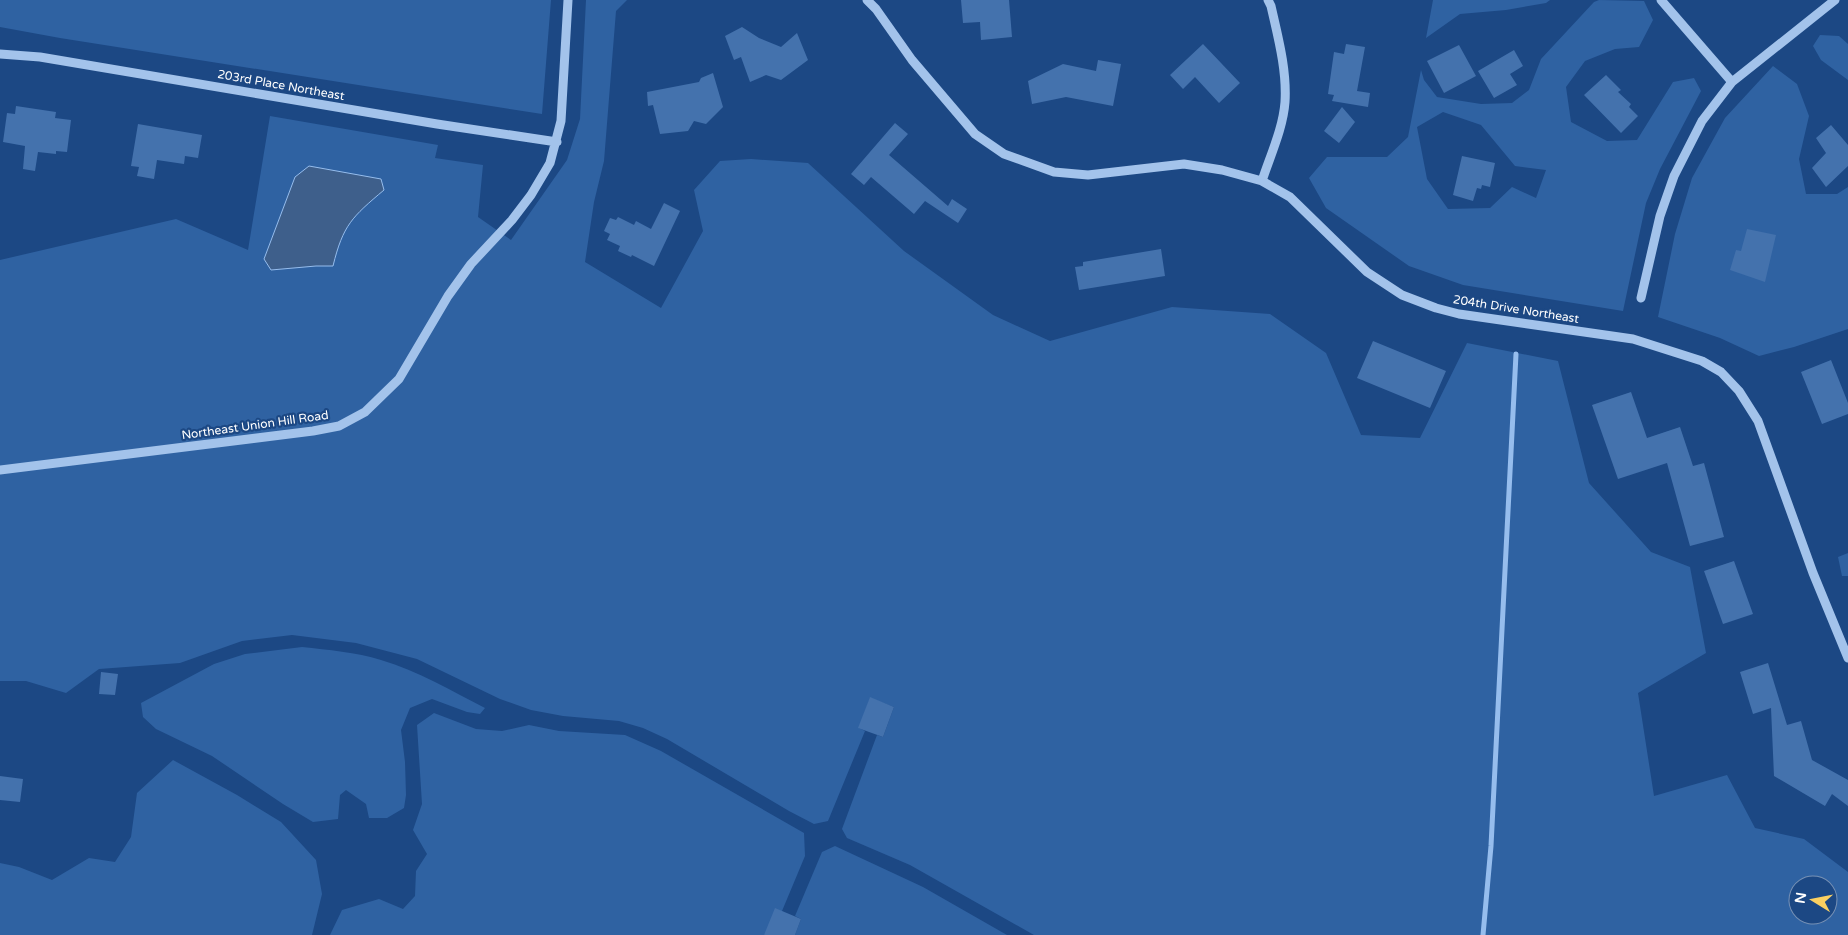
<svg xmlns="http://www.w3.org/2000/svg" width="1848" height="935" font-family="'Varela Round',sans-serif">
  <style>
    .green { fill: #2f62a2; fill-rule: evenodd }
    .water { fill: #3e5f8b; stroke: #96bded }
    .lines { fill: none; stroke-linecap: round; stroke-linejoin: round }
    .stream { stroke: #96bded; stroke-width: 5 }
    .building { fill: #4472ad }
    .minor { stroke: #a3c3eb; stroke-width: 9 }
    .labels { text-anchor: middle; stroke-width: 4.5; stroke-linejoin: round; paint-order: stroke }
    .street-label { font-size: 12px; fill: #fff; stroke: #1c4884 }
  </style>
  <rect width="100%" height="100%" fill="#1c4884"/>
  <!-- green -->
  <path class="green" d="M 0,0 L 551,0 L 542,114 L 60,38 L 0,27 Z
    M 586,0 L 627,0 L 616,11 L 604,161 L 594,202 L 585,262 L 661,308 L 703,231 L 694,190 L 720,161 L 751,159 L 808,163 L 904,251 L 993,315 L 1050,341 L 1172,307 L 1270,314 L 1326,353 L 1361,435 L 1420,438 L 1467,343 L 1558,361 L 1589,483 L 1651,552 L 1690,567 L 1706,653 L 1638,693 L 1654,796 L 1727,775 L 1755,828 L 1804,839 L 1848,872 L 1848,935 L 1034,935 L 910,865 L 847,838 L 842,829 L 877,735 L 883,737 L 894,707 L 870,698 L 859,728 L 865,731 L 828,821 L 814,824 L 789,811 L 667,739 L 643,728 L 619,721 L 563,716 L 531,710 L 500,699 L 417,659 L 356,643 L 292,635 L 242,641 L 180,663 L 99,669 L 66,693 L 26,681 L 0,681 L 0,260 L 176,219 L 248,250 L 270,116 L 438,145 L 435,158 L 483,165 L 478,217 L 511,240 L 567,160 L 580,119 ZM 1798,885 L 1828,885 L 1828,915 L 1798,915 Z
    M 1433,0 L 1550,0 L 1546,3 L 1506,10 L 1460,14 L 1426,38 Z
    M 1599,0 L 1644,1 L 1653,20 L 1639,47 L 1615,49 L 1585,61 L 1566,87 L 1571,122 L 1607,141 L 1637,140 L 1673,82 L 1694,78 L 1701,91 L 1660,169 L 1646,203 L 1623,311 L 1463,285 L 1409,266 L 1326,208 L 1309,178 L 1327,157 L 1387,157 L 1408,137 L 1421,70 L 1424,80 L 1437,97 L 1481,104 L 1512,103 L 1529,90 L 1541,59 L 1594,2 ZM 1443,112 L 1481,125 L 1515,166 L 1546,170 L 1536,198 L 1512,187 L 1490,208 L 1448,209 L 1427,179 L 1417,127 Z
    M 1820,35 L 1839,36 L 1848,44 L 1848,80 L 1821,60 L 1813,46 Z
    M 1773,66 L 1797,84 L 1809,116 L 1799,159 L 1806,194 L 1837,194 L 1848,187 L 1848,329 L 1794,347 L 1759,356 L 1720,338 L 1658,317 L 1675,234 L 1692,178 L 1725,118 Z
    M 1848,553 L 1848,576 L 1842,576 L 1838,557 Z
    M 302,647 C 328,650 356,652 381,660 C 418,671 452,691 485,708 L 480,714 L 467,712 L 432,699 L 410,708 L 401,730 L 405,762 L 406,795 L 404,808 L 387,818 L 369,818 L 366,804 L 346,790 L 340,795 L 338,819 L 313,822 L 283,804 L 212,756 L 156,729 L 143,717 L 141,703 L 214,664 L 245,654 Z
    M 434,713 L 476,729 L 502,731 L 529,725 L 559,731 L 625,735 L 661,751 L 804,833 L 805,856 L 782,911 L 764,935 L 330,935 L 342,910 L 379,899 L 403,909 L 415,896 L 416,871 L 427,854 L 413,830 L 422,804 L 417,725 Z
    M 173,760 L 237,795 L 281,822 L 316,860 L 322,894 L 312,935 L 0,935 L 0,863 L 19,867 L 52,880 L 89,858 L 115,862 L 131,837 L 137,793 Z
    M 835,846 L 923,887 L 1007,935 L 795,935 L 801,919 L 795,916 L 822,852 Z"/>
  <!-- water -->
  <path class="water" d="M 309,166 L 381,179 L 384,190 C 352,217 343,225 333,266 L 316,266 L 271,270 L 264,259 L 295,177 Z"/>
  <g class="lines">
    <!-- stream -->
    <path class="stream" d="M 1483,935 L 1491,846 L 1516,354"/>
  </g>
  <!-- building -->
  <path class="building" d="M 961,0 L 1009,0 L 1012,37 L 981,40 L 980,22 L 963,23 Z
    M 742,27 L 759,38 L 781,47 L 797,33 L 808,60 L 781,80 L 766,75 L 750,82 L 741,57 L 734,60 L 725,36 Z
    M 1203,44 L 1240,83 L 1219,103 L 1195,77 L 1183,89 L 1170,75 Z
    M 1346,44 L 1365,47 L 1357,91 L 1370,93 L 1368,107 L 1332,101 L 1334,95 L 1328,94 L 1334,52 L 1344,54 Z
    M 1459,45 L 1476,76 L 1444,93 L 1427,61 Z
    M 1514,50 L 1523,66 L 1510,74 L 1517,85 L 1494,98 L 1478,71 Z
    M 1098,60 L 1121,64 L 1113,106 L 1066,97 L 1032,104 L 1028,81 L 1063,64 L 1096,71 Z
    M 713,73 L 723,107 L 706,124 L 694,121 L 688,131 L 660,134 L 653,105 L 648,106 L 647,92 L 699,82 L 701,78 Z
    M 1606,75 L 1621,90 L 1618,92 L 1631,104 L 1629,107 L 1638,116 L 1621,133 L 1584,95 Z
    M 16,106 L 56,112 L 55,118 L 71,120 L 67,152 L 56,151 L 56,154 L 38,152 L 35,171 L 23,169 L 25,146 L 3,142 L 7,113 L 15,114 Z
    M 1342,107 L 1355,122 L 1339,143 L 1324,131 Z
    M 895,123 L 908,134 L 889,155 L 948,206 L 952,199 L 967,209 L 958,223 L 925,201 L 914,214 L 871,177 L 864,185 L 851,174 Z
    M 138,124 L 202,135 L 198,158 L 185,156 L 184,164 L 157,160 L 154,179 L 137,176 L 139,167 L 131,166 Z
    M 1831,125 L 1848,145 L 1848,166 L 1826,187 L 1812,168 L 1826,153 L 1816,138 Z
    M 1462,156 L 1495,163 L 1490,187 L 1482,185 L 1481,189 L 1477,188 L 1473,201 L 1453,195 Z
    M 664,203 L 680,211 L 654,266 L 632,255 L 631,257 L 618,251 L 620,246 L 607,240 L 610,234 L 604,231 L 610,218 L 616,220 L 618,217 L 634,225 L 636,221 L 651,229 Z
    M 1747,229 L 1776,235 L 1765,282 L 1730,270 L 1736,250 L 1741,251 Z
    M 1161,249 L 1165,276 L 1079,290 L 1075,267 L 1083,266 L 1083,262 Z
    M 1373,341 L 1446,371 L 1430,408 L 1357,378 Z
    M 1831,360 L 1848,403 L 1848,414 L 1822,424 L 1801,372 Z
    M 1631,392 L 1647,438 L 1680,427 L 1693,466 L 1704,463 L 1724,537 L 1690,546 L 1667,463 L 1618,479 L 1592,405 Z
    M 1734,561 L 1753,614 L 1723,624 L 1704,571 Z
    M 1768,663 L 1787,725 L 1801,721 L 1812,760 L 1848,780 L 1848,806 L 1832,794 L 1825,806 L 1774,776 L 1771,708 L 1753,714 L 1740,672 Z
    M 101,672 L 118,674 L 115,695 L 99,694 Z
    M 870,697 L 894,707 L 883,737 L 858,728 Z
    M 0,776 L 23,779 L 20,802 L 0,800 Z
    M 775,908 L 801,919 L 795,935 L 764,935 Z"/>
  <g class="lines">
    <!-- minor -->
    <path class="minor" d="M 867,0 L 876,9 L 912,60 L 975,134 L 1004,154 L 1054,172 L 1088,175 L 1184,164 L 1222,170 L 1262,181 L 1290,197 L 1367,272 L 1402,295 L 1436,308 L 1459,314 L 1633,339 L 1702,361 L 1721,372 L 1739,391 L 1758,421 L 1813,573 L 1848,658
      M 1661,0 L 1732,82
      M 0,54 L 40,57 L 437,124 L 557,142
      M 1262,181 C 1270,156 1283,129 1285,102 C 1287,70 1278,37 1271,6 L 1268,0
      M 1641,298 L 1660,216 L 1674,176 L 1702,121 L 1732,82 L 1835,0
      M 0,470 L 313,431 L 339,426 L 365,412 L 399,379 L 448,296 L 471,264 L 512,220 L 531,195 L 550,163 L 561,121 L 568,0"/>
  </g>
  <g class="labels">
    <!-- street labels -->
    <g class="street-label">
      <text transform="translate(281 85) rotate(10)" y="4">203rd Place Northeast</text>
      <text transform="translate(1516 309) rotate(9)" y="4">204th Drive Northeast</text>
      <text transform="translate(255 425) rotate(-8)" y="4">Northeast Union Hill Road</text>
    </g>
  </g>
  <!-- north arrow -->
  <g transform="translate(1813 900) rotate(280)"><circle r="24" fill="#1c4884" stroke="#7791b5"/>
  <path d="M0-4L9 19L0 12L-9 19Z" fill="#fbd061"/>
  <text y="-8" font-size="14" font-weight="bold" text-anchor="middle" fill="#ffffff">N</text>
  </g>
</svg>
